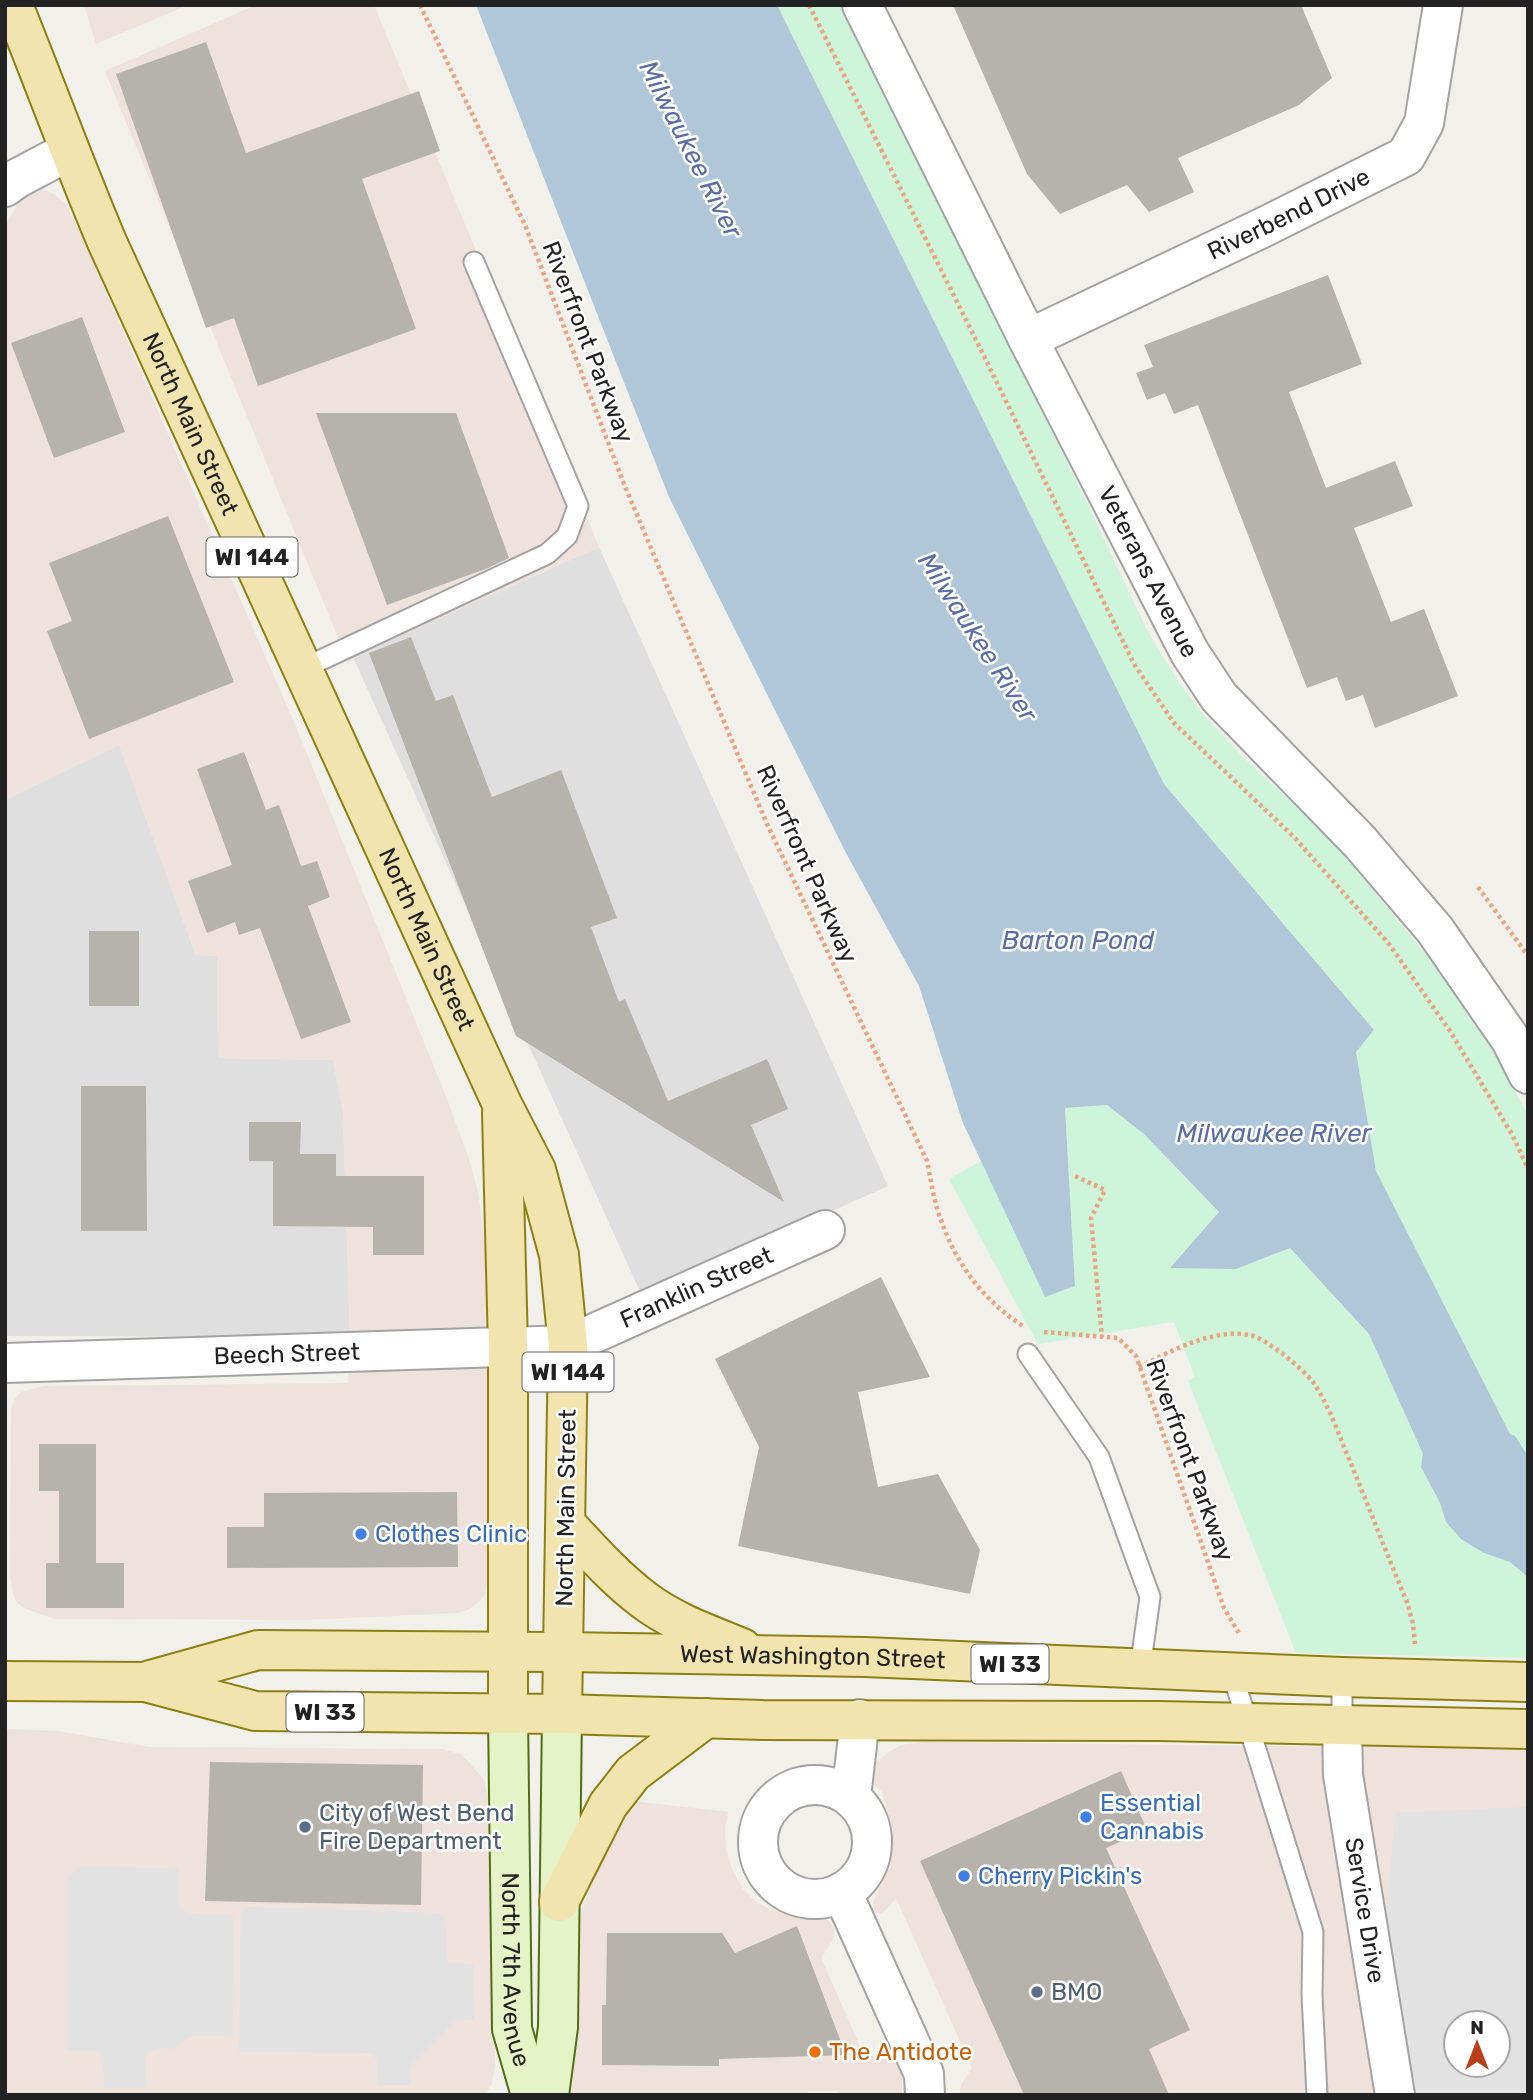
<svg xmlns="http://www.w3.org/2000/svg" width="1533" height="2100" font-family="Rubik,sans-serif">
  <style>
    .residential { fill: #e0dfdf }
    .commercial { fill: #efe1dc; fill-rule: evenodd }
    .park { fill: #cef4da }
    .parking { fill: #e2e2e2; fill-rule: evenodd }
    .water { fill: #b0c6d9 }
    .building { fill: #b6b3ad }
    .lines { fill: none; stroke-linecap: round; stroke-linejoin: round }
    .service-casing { stroke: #a3a3a3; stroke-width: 23 }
    .minor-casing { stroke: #a3a3a3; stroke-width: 42 }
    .secondary-casing { stroke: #506e14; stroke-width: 42 }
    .primary-casing { stroke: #8c8013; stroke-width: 42 }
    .path { stroke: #e9a582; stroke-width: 4.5; stroke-dasharray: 3.5 3.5; stroke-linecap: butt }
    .service { stroke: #fff; stroke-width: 19 }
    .minor { stroke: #fff; stroke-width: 38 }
    .secondary { stroke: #e6f3c6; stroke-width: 38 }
    .primary { stroke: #f1e4af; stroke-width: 38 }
    .shop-dot { fill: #3f7fe0; stroke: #fff; stroke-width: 2.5 }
    .service-dot { fill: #5c6f8a; stroke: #fff; stroke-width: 2.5 }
    .food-dot { fill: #e8710a; stroke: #fff; stroke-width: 2.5 }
    .labels { text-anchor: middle; stroke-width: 5; stroke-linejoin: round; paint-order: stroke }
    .shield { fill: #fff; stroke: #646464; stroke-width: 2 }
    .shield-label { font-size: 23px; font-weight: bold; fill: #222 }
    .street-label { font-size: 24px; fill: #222; stroke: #fff }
    .shop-label { font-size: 24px; fill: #366cbe; stroke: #fff; text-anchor: start }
    .service-label { font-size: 24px; fill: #4e5e75; stroke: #fff; text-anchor: start }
    .food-label { font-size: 24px; fill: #c56008; stroke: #fff; text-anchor: start }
    .water-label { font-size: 26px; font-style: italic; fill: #596ea7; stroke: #fff }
  </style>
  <rect width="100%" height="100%" fill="#f1f0ea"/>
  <!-- residential -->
  <path class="residential" d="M 599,547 L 888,1186 L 642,1296 L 353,657 Z
    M 119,745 L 196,955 L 217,956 L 218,1058 L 333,1060 L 343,1112 L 350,1337 L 5,1336 L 5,800 Z"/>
  <!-- commercial -->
  <path class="commercial" d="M 84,5 L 188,5 L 96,44 Z
    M 256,5 L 374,5 L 599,547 L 353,657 L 349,664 L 105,71 Z
    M 44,190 L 54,194 L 66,205 L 80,233 L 294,722 L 447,1099 L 469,1159 L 478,1192 L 487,1259 L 487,1297 L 496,1437 L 495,1529 L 485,1594 L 480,1601 L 468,1610 L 457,1613 L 304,1620 L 55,1619 L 26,1609 L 17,1603 L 13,1594 L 10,1574 L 11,1410 L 14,1400 L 21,1392 L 44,1386 L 348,1383 L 350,1337 L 343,1112 L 333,1060 L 218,1058 L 217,956 L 196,955 L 119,745 L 5,800 L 5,227 L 17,204 L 28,195 Z
    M 5,1729 L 58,1731 L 149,1747 L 444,1749 L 462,1755 L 483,1778 L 489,1798 L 492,1820 L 495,2065 L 492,2084 L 485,2095 L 5,2095 Z
    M 923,1742 L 1528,1749 L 1528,2095 L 959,2095 L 961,2085 L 972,2068 L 896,1898 L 882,1914 L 874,1912 L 873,1903 L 884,1877 L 893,1830 L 882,1792 L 869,1780 L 872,1766 L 889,1752 L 901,1745 ZM 1456,2023 L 1498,2023 L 1498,2065 L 1456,2065 Z
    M 632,1801 L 728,1812 L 725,1828 L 726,1850 L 732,1869 L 743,1889 L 756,1902 L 771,1910 L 826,1918 L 834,1927 L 833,1940 L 821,1958 L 864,2055 L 894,2059 L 902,2075 L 902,2095 L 840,2095 L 838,2091 L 808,2091 L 808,2095 L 572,2095 L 576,1946 L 579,1922 L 582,1910 L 614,1828 Z"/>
  <!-- park -->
  <path class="park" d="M 777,5 L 840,5 L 1088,505 L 1146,628 L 1162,655 L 1180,684 L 1201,712 L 1242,756 L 1331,839 L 1435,966 L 1495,1054 L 1528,1115 L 1528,1456 L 1515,1436 L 1510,1434 L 1376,1171 L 1356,1052 L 1374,1030 L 1164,784 Z
    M 1107,1105 L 1144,1134 L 1219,1212 L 1171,1267 L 1236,1269 L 1290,1248 L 1369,1334 L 1423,1454 L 1421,1467 L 1440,1503 L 1446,1522 L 1484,1553 L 1510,1562 L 1528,1577 L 1528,1658 L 1296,1653 L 1188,1381 L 1195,1377 L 1174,1322 L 1038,1344 L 949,1179 L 981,1161 L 1045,1296 L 1075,1286 L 1065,1108 Z"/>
  <!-- parking -->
  <path class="parking" d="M 1528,1807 L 1528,2095 L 1413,2095 L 1385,1934 L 1395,1813 ZM 1456,2023 L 1498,2023 L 1498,2065 L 1456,2065 Z
    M 83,1866 L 178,1869 L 178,1902 L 182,1910 L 192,1914 L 233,1915 L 233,2035 L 192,2036 L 173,2049 L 162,2048 L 151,2051 L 145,2058 L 146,2088 L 104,2088 L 103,2059 L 98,2051 L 67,2051 L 66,2043 L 67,1885 L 68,1877 Z
    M 247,1907 L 439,1913 L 445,1920 L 447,1930 L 447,1963 L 473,1964 L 474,2020 L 457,2019 L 410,2067 L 410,2085 L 377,2085 L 377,2060 L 371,2053 L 239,2052 L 241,1912 Z"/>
  <!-- water -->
  <path class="water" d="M 476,5 L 777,5 L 1164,784 L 1374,1030 L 1356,1052 L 1376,1171 L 1510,1434 L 1515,1436 L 1528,1456 L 1528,1577 L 1510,1562 L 1484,1553 L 1461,1539 L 1446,1522 L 1440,1503 L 1421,1467 L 1423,1454 L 1369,1334 L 1290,1248 L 1236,1269 L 1170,1268 L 1219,1212 L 1144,1134 L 1107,1105 L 1065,1108 L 1075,1286 L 1045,1297 L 963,1123 L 919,986 L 846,853 L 669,497 Z"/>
  <!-- building -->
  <path class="building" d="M 953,5 L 1301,5 L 1332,78 L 1299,105 L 1178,158 L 1194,192 L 1149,212 L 1127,185 L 1060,214 L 1027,174 Z
    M 206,42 L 246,153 L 419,91 L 440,151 L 362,179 L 416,329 L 258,386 L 234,318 L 206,328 L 116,74 Z
    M 1328,275 L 1362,364 L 1289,392 L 1326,488 L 1395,461 L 1413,506 L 1354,528 L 1391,622 L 1424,609 L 1458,696 L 1375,728 L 1363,695 L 1346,701 L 1337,677 L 1307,688 L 1198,405 L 1174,414 L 1165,393 L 1147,400 L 1136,373 L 1153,367 L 1144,345 Z
    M 82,317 L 125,432 L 54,458 L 11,343 Z
    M 316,413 L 456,413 L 509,558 L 488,568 L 387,605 Z
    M 168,516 L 234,682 L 89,739 L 47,631 L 72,621 L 49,563 Z
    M 411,637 L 436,701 L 453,695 L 492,797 L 561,770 L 617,918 L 591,927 L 619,1002 L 625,999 L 668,1101 L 767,1059 L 788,1109 L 751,1125 L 784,1202 L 516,1036 L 369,653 Z
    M 244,752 L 266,810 L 279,805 L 301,866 L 317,861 L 330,897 L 308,906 L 351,1022 L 301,1039 L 260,928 L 239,935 L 235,922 L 207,933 L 188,881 L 232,865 L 197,769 Z
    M 89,931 L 139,931 L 139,1006 L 89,1006 Z
    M 81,1086 L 146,1086 L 147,1231 L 81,1231 Z
    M 249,1122 L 301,1122 L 300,1154 L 336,1154 L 336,1176 L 424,1176 L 424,1255 L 373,1255 L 373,1227 L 273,1226 L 273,1161 L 249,1161 Z
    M 881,1277 L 930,1377 L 858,1392 L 878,1487 L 938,1474 L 980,1550 L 970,1594 L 738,1546 L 759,1447 L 715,1359 Z
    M 39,1444 L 96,1444 L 96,1563 L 124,1563 L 124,1608 L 46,1608 L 46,1563 L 59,1563 L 59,1491 L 39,1491 Z
    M 457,1492 L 458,1567 L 227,1568 L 227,1527 L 264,1527 L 264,1493 Z
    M 210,1762 L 423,1765 L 421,1905 L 205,1901 Z
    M 1121,1771 L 1147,1830 L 1106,1848 L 1190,2030 L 1149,2049 L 1169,2095 L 1024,2095 L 920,1861 Z
    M 797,1926 L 846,2055 L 719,2059 L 719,2066 L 602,2065 L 602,2005 L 606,2005 L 607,1933 L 722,1933 L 735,1953 Z"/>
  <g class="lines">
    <defs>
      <path id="service" d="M 304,668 L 547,554 L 567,536 L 578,506 L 474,262
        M 1028,1354 L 1099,1457 L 1150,1597 L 1140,1669
        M 1232,1673 L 1313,1932 L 1312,1995 L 1317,2095
        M 1342,1725 L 1342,1677"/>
      <g id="minor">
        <path id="s1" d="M 862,5 L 1028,339 L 1190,653 L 1219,697 L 1360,842 L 1435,930 L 1511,1040 L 1528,1074"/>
        <path d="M 5,187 L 16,179 L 69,151"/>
        <path id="s2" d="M 1028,339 L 1262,228 L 1406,156 L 1424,123 L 1443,5"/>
        <path id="s3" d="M 5,1363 L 568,1345 L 825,1230"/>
        <path id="s4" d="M 1342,1725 L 1343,1775 L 1395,2095"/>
        <circle cx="815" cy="1842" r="57"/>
        <path d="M 851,1797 L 860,1719"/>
        <path d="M 842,1892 L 924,2074 L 925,2095"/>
      </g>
      <g id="secondary">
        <path id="s5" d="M 508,1714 L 512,2029 L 531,2095"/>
        <path d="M 549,2095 L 558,2027 L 562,1714"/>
      </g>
      <g id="primary">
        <path id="s6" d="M 13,5 C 45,84 74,164 107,242 L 502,1104 L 536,1170 L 559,1255 L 568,1345 L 562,1714"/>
        <path d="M 502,1113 L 508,1347 L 508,1714"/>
        <path d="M 566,1524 C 591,1551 615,1578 644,1600 C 673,1622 708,1634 742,1648"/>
        <path d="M 5,1681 L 145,1682 L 255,1711 L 562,1714 L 763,1720 L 1159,1721 L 1528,1729"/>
        <path id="s7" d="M 147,1681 L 258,1650 L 564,1652 L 865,1657 L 1342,1677 L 1528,1682"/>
        <path d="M 559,1902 L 608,1805 L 633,1773 L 706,1718"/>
      </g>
    </defs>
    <!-- service casing -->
    <use href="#service" class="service-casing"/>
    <!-- minor casing -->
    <use href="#minor" class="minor-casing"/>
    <!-- secondary casing -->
    <use href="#secondary" class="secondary-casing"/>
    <!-- primary casing -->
    <use href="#primary" class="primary-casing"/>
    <!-- path -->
    <path class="path" d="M 420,5 L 525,225 L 624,484 L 767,824 L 927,1161 C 931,1181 934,1202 941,1220 C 956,1264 984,1301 1023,1326
      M 809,5 L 984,356 L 1134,664 L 1174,723 L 1294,837 L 1389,944 L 1450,1031 L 1513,1136 L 1528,1169
      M 1478,887 L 1528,956
      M 1075,1176 L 1105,1190 L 1091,1218 L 1102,1337
      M 1044,1332 L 1118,1338 L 1136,1356 L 1224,1608 L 1240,1635
      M 1139,1367 C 1171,1351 1213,1328 1250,1335 C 1266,1338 1303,1369 1313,1382 C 1329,1405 1338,1433 1349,1459 C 1369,1507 1387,1555 1407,1602 L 1413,1624 L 1415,1644"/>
    <!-- service -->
    <use href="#service" class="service"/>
    <!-- minor -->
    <use href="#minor" class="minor"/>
    <!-- secondary -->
    <use href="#secondary" class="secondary"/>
    <!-- primary -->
    <use href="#primary" class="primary"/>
  </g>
  <!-- markers -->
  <g class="shop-dot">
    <circle cx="361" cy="1534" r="7"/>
    <circle cx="1086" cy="1817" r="7"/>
    <circle cx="964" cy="1876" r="7"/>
  </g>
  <g class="service-dot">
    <circle cx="305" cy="1827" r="7"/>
    <circle cx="1037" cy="1992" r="7"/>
  </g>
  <circle class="food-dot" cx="815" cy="2052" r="7"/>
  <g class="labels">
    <!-- shield labels -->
    <g class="shield">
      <rect x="206.5" y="537.5" width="91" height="39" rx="5"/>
      <rect x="522.5" y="1352.5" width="91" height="39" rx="5"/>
      <rect x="971.5" y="1644.5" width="77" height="39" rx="5"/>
      <rect x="286.5" y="1692.5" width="77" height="39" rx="5"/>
    </g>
    <g class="shield-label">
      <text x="252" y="565">WI 144</text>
      <text x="568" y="1380">WI 144</text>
      <text x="1010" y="1672">WI 33</text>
      <text x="325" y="1720">WI 33</text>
    </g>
    <!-- street labels -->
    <g class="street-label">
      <text dy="8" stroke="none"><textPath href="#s2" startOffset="289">Riverbend Drive</textPath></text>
      <text transform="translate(588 342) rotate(69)" y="8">Riverfront Parkway</text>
      <text dy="8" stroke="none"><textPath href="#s6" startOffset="455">North Main Street</textPath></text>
      <text dy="8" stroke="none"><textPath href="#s1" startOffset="635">Veterans Avenue</textPath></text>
      <text transform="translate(807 864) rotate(66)" y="8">Riverfront Parkway</text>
      <text dy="8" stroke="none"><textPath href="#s6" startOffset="1022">North Main Street</textPath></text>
      <text dy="8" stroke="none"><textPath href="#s3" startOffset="704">Franklin Street</textPath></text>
      <text dy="8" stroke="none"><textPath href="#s3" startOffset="282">Beech Street</textPath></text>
      <text transform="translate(1190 1460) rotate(70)" y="8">Riverfront Parkway</text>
      <text transform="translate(566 1508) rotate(-89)" y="8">North Main Street</text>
      <text dy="8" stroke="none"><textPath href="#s7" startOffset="670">West Washington Street</textPath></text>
      <text dy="8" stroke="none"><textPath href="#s4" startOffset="187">Service Drive</textPath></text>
      <text dy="8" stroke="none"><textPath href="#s5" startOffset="256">North 7th Avenue</textPath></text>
    </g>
    <!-- shop labels -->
    <g class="shop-label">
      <text x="375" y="1542">Clothes Clinic</text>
      <text x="1100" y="1811">Essential<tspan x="1100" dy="28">Cannabis</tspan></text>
      <text x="978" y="1884">Cherry Pickin's</text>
    </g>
    <!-- service labels -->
    <g class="service-label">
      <text x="319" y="1821">City of West Bend<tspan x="319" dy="28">Fire Department</tspan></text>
      <text x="1051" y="2000">BMO</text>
    </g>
    <!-- food labels -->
    <g class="food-label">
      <text x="829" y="2060">The Antidote</text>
    </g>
    <!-- water labels -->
    <g class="water-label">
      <text transform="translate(691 149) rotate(63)" y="9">Milwaukee River</text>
      <text transform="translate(978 637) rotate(57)" y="9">Milwaukee River</text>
      <text x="1078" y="949">Barton Pond</text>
      <text x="1274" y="1142">Milwaukee River</text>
    </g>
  </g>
  <!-- border -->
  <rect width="1533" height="2100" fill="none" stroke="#222222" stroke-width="14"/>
  <!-- north arrow -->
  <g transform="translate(1477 2044)"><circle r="33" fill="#ffffff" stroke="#a7a7a7" stroke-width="2"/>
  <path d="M0-5L12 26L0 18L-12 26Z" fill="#ba3f1a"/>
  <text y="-10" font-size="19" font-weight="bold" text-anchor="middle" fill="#222222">N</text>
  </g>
</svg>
